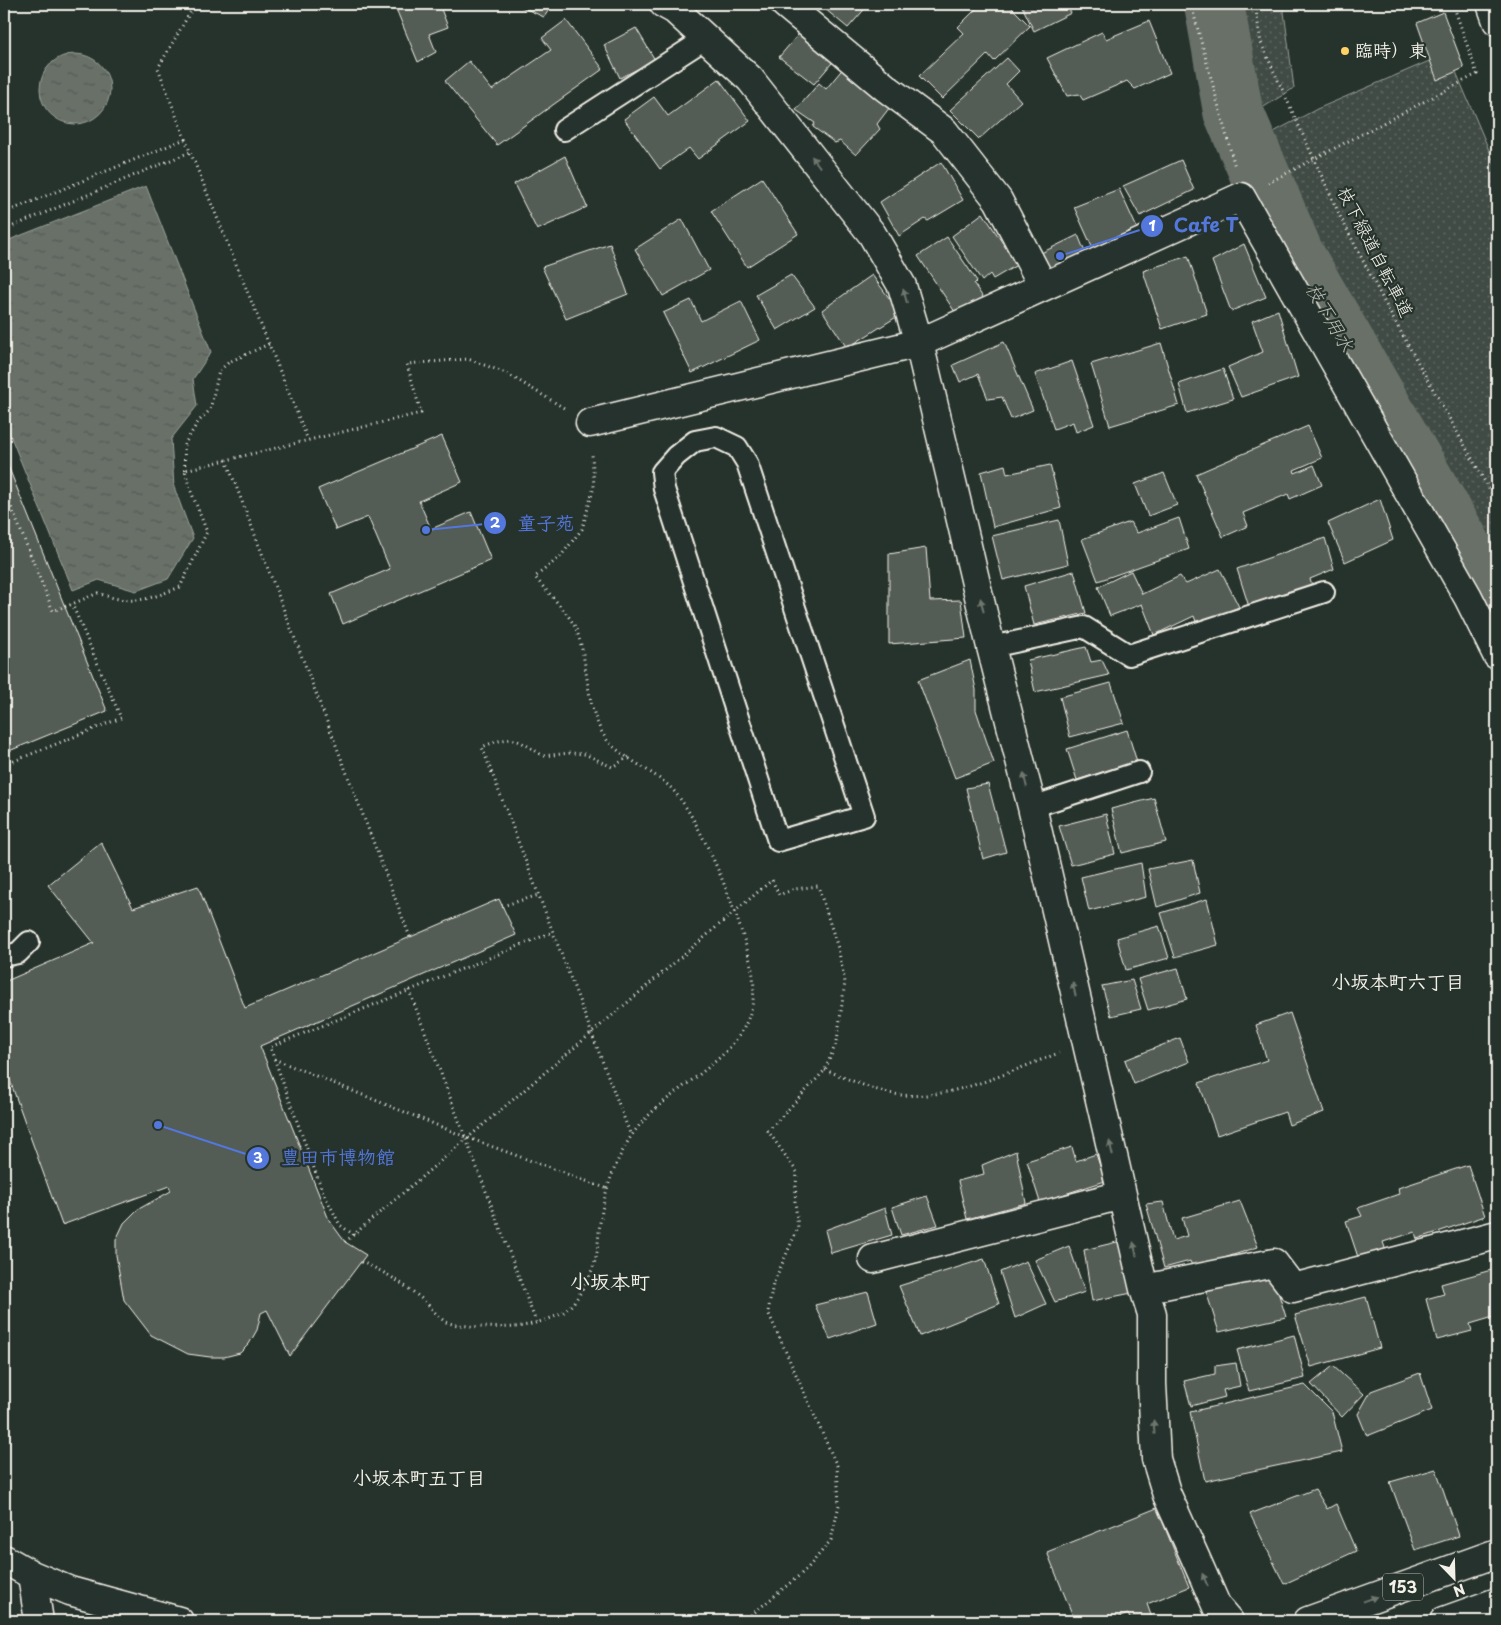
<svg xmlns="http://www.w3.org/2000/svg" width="1501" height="1625" font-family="'Playpen Sans','Klee One',sans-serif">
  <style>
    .park { fill: url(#park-dots); stroke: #9a9e96 }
    .water { fill: url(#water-ripples); stroke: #9fa39b }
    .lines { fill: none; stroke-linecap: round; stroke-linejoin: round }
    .river { stroke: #676f68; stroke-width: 60 }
    .building { fill: #525c55; stroke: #f4f1e8 }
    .lane-casing { stroke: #f4f1e8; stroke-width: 24 }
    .street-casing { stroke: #f4f1e8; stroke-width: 31 }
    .secondary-casing { stroke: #f4f1e8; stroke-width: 31 }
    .highway-casing { stroke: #f4f1e8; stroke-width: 31 }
    .path { stroke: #f4f1e8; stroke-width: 3; stroke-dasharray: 1 4; stroke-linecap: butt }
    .lane { stroke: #26332d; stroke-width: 20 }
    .street { stroke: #26332d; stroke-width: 28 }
    .secondary { stroke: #26332d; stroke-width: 28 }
    .highway { stroke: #26332d; stroke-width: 28 }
    .oneway { fill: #6e766e }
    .poi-dot { fill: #ffd166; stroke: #26332d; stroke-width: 2 }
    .labels { text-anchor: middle; stroke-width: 4.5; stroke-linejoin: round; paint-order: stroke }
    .shield { fill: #26332d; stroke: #b6b8b0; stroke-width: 1 }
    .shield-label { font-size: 16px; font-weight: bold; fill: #f4f1e8 }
    .poi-label { font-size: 18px; font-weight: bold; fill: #f4f1e8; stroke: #26332d; text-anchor: start }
    .street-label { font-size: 18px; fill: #f4f1e8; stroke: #26332d }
    .water-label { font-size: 19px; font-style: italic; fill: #bcbdb5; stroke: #26332d }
    .neighbourhood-label { font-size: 19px; font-weight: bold; fill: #f4f1e8; stroke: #26332d }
    .quarter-label { font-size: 20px; font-weight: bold; fill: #f4f1e8; stroke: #26332d }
    .leader { fill: none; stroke: #5377dc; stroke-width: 2 }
    .callout-dot { fill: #5377dc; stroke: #26332d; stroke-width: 2 }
    .mark-label { font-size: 15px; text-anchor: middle; font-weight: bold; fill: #fff }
    .callout-label { font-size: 19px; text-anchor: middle; font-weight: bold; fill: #5377dc; stroke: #26332d; stroke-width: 4.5; stroke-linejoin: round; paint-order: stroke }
  </style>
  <defs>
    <pattern id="park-dots" width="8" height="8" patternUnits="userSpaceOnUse" patternTransform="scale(1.25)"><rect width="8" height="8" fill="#414b45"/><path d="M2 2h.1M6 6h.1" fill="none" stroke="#5d6560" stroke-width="1.8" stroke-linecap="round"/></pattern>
    <pattern id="water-ripples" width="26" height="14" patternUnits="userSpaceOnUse" patternTransform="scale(1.25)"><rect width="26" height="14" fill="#676f68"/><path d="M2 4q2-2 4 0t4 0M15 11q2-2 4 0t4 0" fill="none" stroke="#565a55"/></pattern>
  </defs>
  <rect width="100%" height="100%" fill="#26332d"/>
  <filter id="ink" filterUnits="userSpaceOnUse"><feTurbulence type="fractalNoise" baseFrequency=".02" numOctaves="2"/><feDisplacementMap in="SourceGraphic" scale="10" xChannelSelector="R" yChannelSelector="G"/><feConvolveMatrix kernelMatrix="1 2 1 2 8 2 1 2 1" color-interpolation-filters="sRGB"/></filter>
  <g filter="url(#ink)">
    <!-- park -->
    <path class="park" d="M 1230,4 L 1283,4 L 1294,88 L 1259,110 Z
      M 1448,53 L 1497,169 L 1497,567 L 1329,266 L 1266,136 L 1317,109 Z"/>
    <!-- water -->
    <path class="water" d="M40 89a35 35 0 1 1 70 0a35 35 0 1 1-70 0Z
      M 146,186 L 211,352 L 193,379 L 197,406 L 171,439 L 174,487 L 193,538 L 168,579 L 136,591 L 99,580 L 73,590 L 4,420 L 4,242 Z"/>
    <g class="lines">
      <!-- river -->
      <path class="river" d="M 1214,4 L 1233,111 L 1294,255 L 1497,608"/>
    </g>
    <!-- building -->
    <path class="building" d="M 394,4 L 439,4 L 448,27 L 429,34 L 436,52 L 418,62 Z
      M 515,4 L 553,4 L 544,17 Z
      M 819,4 L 869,4 L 848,28 Z
      M 981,4 L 1008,4 L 1030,26 L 994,61 L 988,54 L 942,99 L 919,76 L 964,33 L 958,27 Z
      M 1021,4 L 1066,4 L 1071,13 L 1034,31 Z
      M 1443,12 L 1464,68 L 1437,80 L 1417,23 Z
      M 566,20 L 603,69 L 497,145 L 445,81 L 469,61 L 492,90 L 551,50 L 542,38 Z
      M 1149,21 L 1170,73 L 1135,89 L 1127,81 L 1083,100 L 1079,94 L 1067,96 L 1047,58 L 1102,32 L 1106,39 Z
      M 636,28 L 655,60 L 620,78 L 604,45 Z
      M 803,29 L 837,57 L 814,84 L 779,57 Z
      M 1007,58 L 1019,71 L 1006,84 L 1021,101 L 979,139 L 950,110 Z
      M 845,66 L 893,103 L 877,124 L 880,129 L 856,155 L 840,141 L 835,143 L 813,127 L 815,123 L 796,110 L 819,83 L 826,89 Z
      M 719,79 L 750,121 L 698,159 L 689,148 L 660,169 L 624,119 L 654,97 L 668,116 Z
      M 565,156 L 587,207 L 537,230 L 514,184 Z
      M 1181,160 L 1194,190 L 1140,216 L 1123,186 Z
      M 941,162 L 963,200 L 928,221 L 925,219 L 899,236 L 880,202 Z
      M 762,178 L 798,234 L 747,267 L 711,211 Z
      M 1119,189 L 1137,228 L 1093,249 L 1074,207 Z
      M 983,213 L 1017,265 L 993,279 L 990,274 L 982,281 L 952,236 Z
      M 682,219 L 709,270 L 663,296 L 635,249 Z
      M 1078,235 L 1087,257 L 1047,275 L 1039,254 Z
      M 947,237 L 977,281 L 974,284 L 984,299 L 959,318 L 918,256 Z
      M 610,244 L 628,294 L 566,319 L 542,267 Z
      M 1244,244 L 1266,297 L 1231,311 L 1212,261 Z
      M 1188,256 L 1207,314 L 1162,329 L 1143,271 Z
      M 791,275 L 815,307 L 777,330 L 756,295 Z
      M 872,275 L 901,314 L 847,348 L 822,310 Z
      M 691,300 L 701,321 L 741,301 L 760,340 L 692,373 L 663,313 Z
      M 1278,310 L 1298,377 L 1241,397 L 1228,367 L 1263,352 L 1252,321 Z
      M 1004,342 L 1033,410 L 1011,419 L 1002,397 L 988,399 L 978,374 L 960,382 L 953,365 Z
      M 1161,343 L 1179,405 L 1110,426 L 1091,364 Z
      M 1072,361 L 1094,425 L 1076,432 L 1073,422 L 1054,429 L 1035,374 Z
      M 1223,369 L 1233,399 L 1187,413 L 1179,384 Z
      M 1308,426 L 1322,458 L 1294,470 L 1295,473 L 1314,465 L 1322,485 L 1290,499 L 1288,494 L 1243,513 L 1248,526 L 1223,537 L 1196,474 Z
      M 442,436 L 462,482 L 419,501 L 431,529 L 471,512 L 491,560 L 343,624 L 331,594 L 390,569 L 368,517 L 336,530 L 318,489 Z
      M 4,456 L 107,711 L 4,753 Z
      M 1005,465 L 1007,474 L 1050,465 L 1061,508 L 993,527 L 981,472 Z
      M 1164,473 L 1177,505 L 1148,516 L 1135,484 Z
      M 1380,499 L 1393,540 L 1345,562 L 1328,523 Z
      M 1179,518 L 1189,549 L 1098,581 L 1082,539 L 1130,522 L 1137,533 Z
      M 1059,520 L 1068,564 L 1003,580 L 992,536 Z
      M 1325,538 L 1334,569 L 1310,579 L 1313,590 L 1250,610 L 1237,569 Z
      M 926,548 L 930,601 L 961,600 L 966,638 L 889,644 L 889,554 Z
      M 1220,569 L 1239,607 L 1197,624 L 1194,616 L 1154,635 L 1142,604 L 1110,616 L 1098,587 L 1131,571 L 1142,594 L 1180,576 L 1186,584 Z
      M 1074,571 L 1086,613 L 1034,625 L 1024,586 Z
      M 1086,647 L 1091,662 L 1102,660 L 1109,675 L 1035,692 L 1028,660 Z
      M 970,660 L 976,690 L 976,710 L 994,763 L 955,778 L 918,680 Z
      M 1111,683 L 1124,723 L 1070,737 L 1060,697 Z
      M 1127,730 L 1137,762 L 1077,780 L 1067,749 Z
      M 988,784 L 1006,852 L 983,859 L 966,788 Z
      M 1154,798 L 1166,842 L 1122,853 L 1111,809 Z
      M 1106,814 L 1115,854 L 1071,865 L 1059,826 Z
      M 101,842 L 133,908 L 198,886 L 245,1008 L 499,899 L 516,935 L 260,1046 L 329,1220 L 345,1242 L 366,1255 L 290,1356 L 267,1310 L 261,1313 L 257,1330 L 249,1344 L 240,1353 L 224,1357 L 210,1357 L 188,1354 L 151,1335 L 124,1300 L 116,1255 L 116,1240 L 124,1223 L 137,1210 L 171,1191 L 169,1186 L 62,1225 L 4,1064 L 4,982 L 94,943 L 48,885 Z
      M 1193,860 L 1200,893 L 1157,907 L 1148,869 Z
      M 1141,863 L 1146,897 L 1089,911 L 1081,877 Z
      M 1207,899 L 1218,945 L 1175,957 L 1161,913 Z
      M 1159,926 L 1169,958 L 1126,970 L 1117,938 Z
      M 1178,968 L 1187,999 L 1148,1010 L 1138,979 Z
      M 1132,980 L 1141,1009 L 1111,1016 L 1102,986 Z
      M 1290,1013 L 1324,1112 L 1289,1125 L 1285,1112 L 1217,1135 L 1199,1083 L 1267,1060 L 1256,1025 Z
      M 1180,1038 L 1189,1062 L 1134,1084 L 1125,1060 Z
      M 1497,1130 L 1497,1163 L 1492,1163 L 1493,1131 Z
      M 1072,1147 L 1076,1161 L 1096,1154 L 1105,1181 L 1040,1202 L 1027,1161 Z
      M 1016,1151 L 1026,1203 L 967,1219 L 958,1181 L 984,1174 L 982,1165 Z
      M 1468,1165 L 1485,1216 L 1417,1239 L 1415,1232 L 1383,1242 L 1386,1251 L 1359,1260 L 1346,1221 L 1362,1216 L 1358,1208 L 1399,1194 L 1398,1188 Z
      M 927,1196 L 938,1225 L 901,1235 L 892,1207 Z
      M 1240,1201 L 1258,1247 L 1193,1268 L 1190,1261 L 1164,1268 L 1146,1204 L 1163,1202 L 1173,1240 L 1187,1236 L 1182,1218 Z
      M 885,1208 L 892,1235 L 831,1253 L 825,1230 Z
      M 1121,1241 L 1132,1293 L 1092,1301 L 1084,1250 Z
      M 1069,1246 L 1085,1292 L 1055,1302 L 1035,1260 Z
      M 984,1259 L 999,1304 L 920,1336 L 899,1286 Z
      M 1026,1261 L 1046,1304 L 1015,1318 L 1000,1272 Z
      M 1495,1269 L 1497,1277 L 1497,1316 L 1470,1324 L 1472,1331 L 1437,1340 L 1426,1299 L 1444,1294 L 1441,1284 Z
      M 1272,1273 L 1286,1317 L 1219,1332 L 1205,1288 Z
      M 868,1292 L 877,1323 L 830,1339 L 815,1305 Z
      M 1366,1297 L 1380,1348 L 1311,1367 L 1295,1315 Z
      M 1294,1335 L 1305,1378 L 1249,1391 L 1237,1350 Z
      M 1236,1363 L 1240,1386 L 1223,1390 L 1225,1397 L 1191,1406 L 1184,1381 L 1215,1374 L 1215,1366 Z
      M 1333,1366 L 1364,1394 L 1342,1417 L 1311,1384 Z
      M 1420,1373 L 1432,1410 L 1367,1436 L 1358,1414 L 1371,1391 Z
      M 1305,1385 L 1332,1412 L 1342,1452 L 1205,1481 L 1190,1412 Z
      M 1436,1469 L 1459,1536 L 1415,1550 L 1390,1482 Z
      M 1315,1489 L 1327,1509 L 1336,1504 L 1356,1551 L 1284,1584 L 1250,1514 Z
      M 1157,1508 L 1189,1587 L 1147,1604 L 1153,1621 L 1131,1621 L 1128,1614 L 1110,1621 L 1075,1621 L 1047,1552 Z"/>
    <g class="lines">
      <defs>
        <path id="lane" d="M 564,130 L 705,39
          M 716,437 L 737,447 L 747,463 L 864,816 L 778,841 L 664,489 L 662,472 L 676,456 L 695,441 Z
          M 991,647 L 1084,627 L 1129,655 L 1324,592
          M 1032,807 L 1139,772
          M 4,956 L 18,953 L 29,942"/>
        <path id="street" d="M 664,4 L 675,10 L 750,79 L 872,234 L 902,286 L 919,343 L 991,647 L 1032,807 L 1144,1289 L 1152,1314 L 1152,1384 L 1156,1459 L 1167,1495 L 1195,1557 L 1217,1607 L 1229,1621
          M 785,4 L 886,88 L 944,131 L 998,200 L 1043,286
          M 590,423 L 919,343 L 1241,197 L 1468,597 L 1497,655
          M 873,1259 L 1122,1195
          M 1144,1289 L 1274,1263 L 1293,1288 L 1497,1235
          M 4,1559 L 32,1575 L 70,1591 L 179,1621
          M 32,1575 L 39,1621"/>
        <path id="secondary" d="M 1491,4 L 1497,21"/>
        <path id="highway" d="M 1308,1621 L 1497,1553
          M 1444,1621 L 1497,1602"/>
      </defs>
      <!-- lane casing -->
      <use href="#lane" class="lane-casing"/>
      <!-- street casing -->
      <use href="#street" class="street-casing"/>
      <!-- secondary casing -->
      <use href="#secondary" class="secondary-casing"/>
      <!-- highway casing -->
      <use href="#highway" class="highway-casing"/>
      <!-- path -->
      <path class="path" d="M 1191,4 L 1235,167
        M 1255,4 L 1261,43 L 1340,216 L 1389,311 L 1497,503
        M 185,139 L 308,440
        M 1268,183 L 1477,74 L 1453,4
        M 4,213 L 185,139 L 158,68 L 195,4
        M 4,230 L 190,152
        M 226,460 L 410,937
        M 185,470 L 184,445 L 198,422 L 210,410 L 219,371 L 229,362 L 269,344
        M 4,489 L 53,611 L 66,606
        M 65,607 L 98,593 C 133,606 147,600 180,587 L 207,532 L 189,486 L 185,470 L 421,413 L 407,364 L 468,359 L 506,373 L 564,408
        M 629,757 L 612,767 L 585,754 L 570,753 L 543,756 C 516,738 513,734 482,747 L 631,1136
        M 4,765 L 121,718 L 72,604
        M 502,906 L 539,895
        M 409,990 L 536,1322
        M 274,1059 L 466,1137 L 608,1189
        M 825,1070 C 847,1078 871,1090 894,1094 C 947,1103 1010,1071 1059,1053
        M 354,1235 L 340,1225 L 322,1190 L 270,1047 L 553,932
        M 345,1242 L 772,880 L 779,895 L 795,889 L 818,886 L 838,948 L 845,982 L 837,1041 L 825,1070 L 768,1131 L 797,1172 L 795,1201 L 798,1228 L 773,1284 L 768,1312 L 837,1466 L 839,1505 L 831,1540 L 807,1569 L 744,1621
        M 361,1262 C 382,1270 404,1284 422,1299 C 430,1305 437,1317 446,1322 C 455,1327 510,1329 522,1326 C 531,1325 557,1317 564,1312 C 578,1301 590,1278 595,1261 C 599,1247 598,1231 601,1217 C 605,1189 616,1159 632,1135 C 671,1078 763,1059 753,976 C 747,933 700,814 669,786 C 652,771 620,756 607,740 C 584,709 590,664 576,629 C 569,613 546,591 535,577 L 560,557 L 582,529 L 594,487 L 592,454"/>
      <!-- lane -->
      <use href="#lane" class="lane"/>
      <!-- street -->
      <use href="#street" class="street"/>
      <!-- secondary -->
      <use href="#secondary" class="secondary"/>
      <!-- highway -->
      <use href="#highway" class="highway"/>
    </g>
    <!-- one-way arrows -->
    <defs><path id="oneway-solid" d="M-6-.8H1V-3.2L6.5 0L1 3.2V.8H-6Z" transform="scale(1.25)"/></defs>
    <g class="oneway">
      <use href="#oneway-solid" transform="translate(816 162) rotate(-127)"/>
      <use href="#oneway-solid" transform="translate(905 296) rotate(-106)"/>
      <use href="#oneway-solid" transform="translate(982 605) rotate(-103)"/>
      <use href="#oneway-solid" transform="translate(1025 780) rotate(-104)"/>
      <use href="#oneway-solid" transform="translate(1074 989) rotate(-103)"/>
      <use href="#oneway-solid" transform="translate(1111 1148) rotate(-103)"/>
      <use href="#oneway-solid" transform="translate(1135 1249) rotate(-103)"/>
      <use href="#oneway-solid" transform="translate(1154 1427) rotate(-94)"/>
      <use href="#oneway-solid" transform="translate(1205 1580) rotate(-114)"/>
      <use href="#oneway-solid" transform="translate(1370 1599) rotate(-20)"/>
    </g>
  </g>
  <!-- markers -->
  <circle class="poi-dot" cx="1345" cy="51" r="5"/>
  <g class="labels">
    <!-- shield labels -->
    <rect class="shield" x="1383" y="1573.5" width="40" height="27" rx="4"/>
    <g class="shield-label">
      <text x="1403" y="1593">153</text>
    </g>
    <!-- poi labels -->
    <g class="poi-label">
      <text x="1355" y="57">臨時）東</text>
    </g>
    <!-- street labels -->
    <g class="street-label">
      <text transform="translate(1375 252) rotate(63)" y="6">枝下緑道自転車道</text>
    </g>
    <!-- water labels -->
    <g class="water-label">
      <text transform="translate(1330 317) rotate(60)" y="7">枝下用水</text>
    </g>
    <!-- neighbourhood labels -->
    <g class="neighbourhood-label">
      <text x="1398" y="989">小坂本町六丁目</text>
      <text x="419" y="1485">小坂本町五丁目</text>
    </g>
    <!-- quarter labels -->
    <g class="quarter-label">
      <text x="610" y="1289">小坂本町</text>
    </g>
  </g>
  <!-- callouts -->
  <path class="leader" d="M1060 256L1152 226M426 530L495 523M158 1125L258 1158"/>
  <g class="callout-dot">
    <circle cx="1060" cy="256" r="5"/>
    <circle cx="426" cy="530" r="5"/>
    <circle cx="158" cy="1125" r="5"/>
    <circle cx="1152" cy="226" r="12"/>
    <circle cx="495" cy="523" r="12"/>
    <circle cx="258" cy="1158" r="12"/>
  </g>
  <g class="mark-label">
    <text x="1152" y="231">1</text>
    <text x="495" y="528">2</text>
    <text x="258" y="1163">3</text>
  </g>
  <g class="callout-label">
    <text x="1206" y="232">Cafe T</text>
    <text x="546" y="530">童子苑</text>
    <text x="338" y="1164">豊田市博物館</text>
  </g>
  <!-- margin -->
  <rect width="1501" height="1625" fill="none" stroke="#26332d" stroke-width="20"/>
  <rect x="10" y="10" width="1481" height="1605" fill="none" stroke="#f4f1e8" stroke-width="2" filter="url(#ink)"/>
  <!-- north arrow -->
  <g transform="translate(1454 1578) rotate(157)" stroke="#26332d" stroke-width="4" paint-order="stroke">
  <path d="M0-4L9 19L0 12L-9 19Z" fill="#f4f1e8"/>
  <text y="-8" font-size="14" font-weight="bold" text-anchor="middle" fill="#f4f1e8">N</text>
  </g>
</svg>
